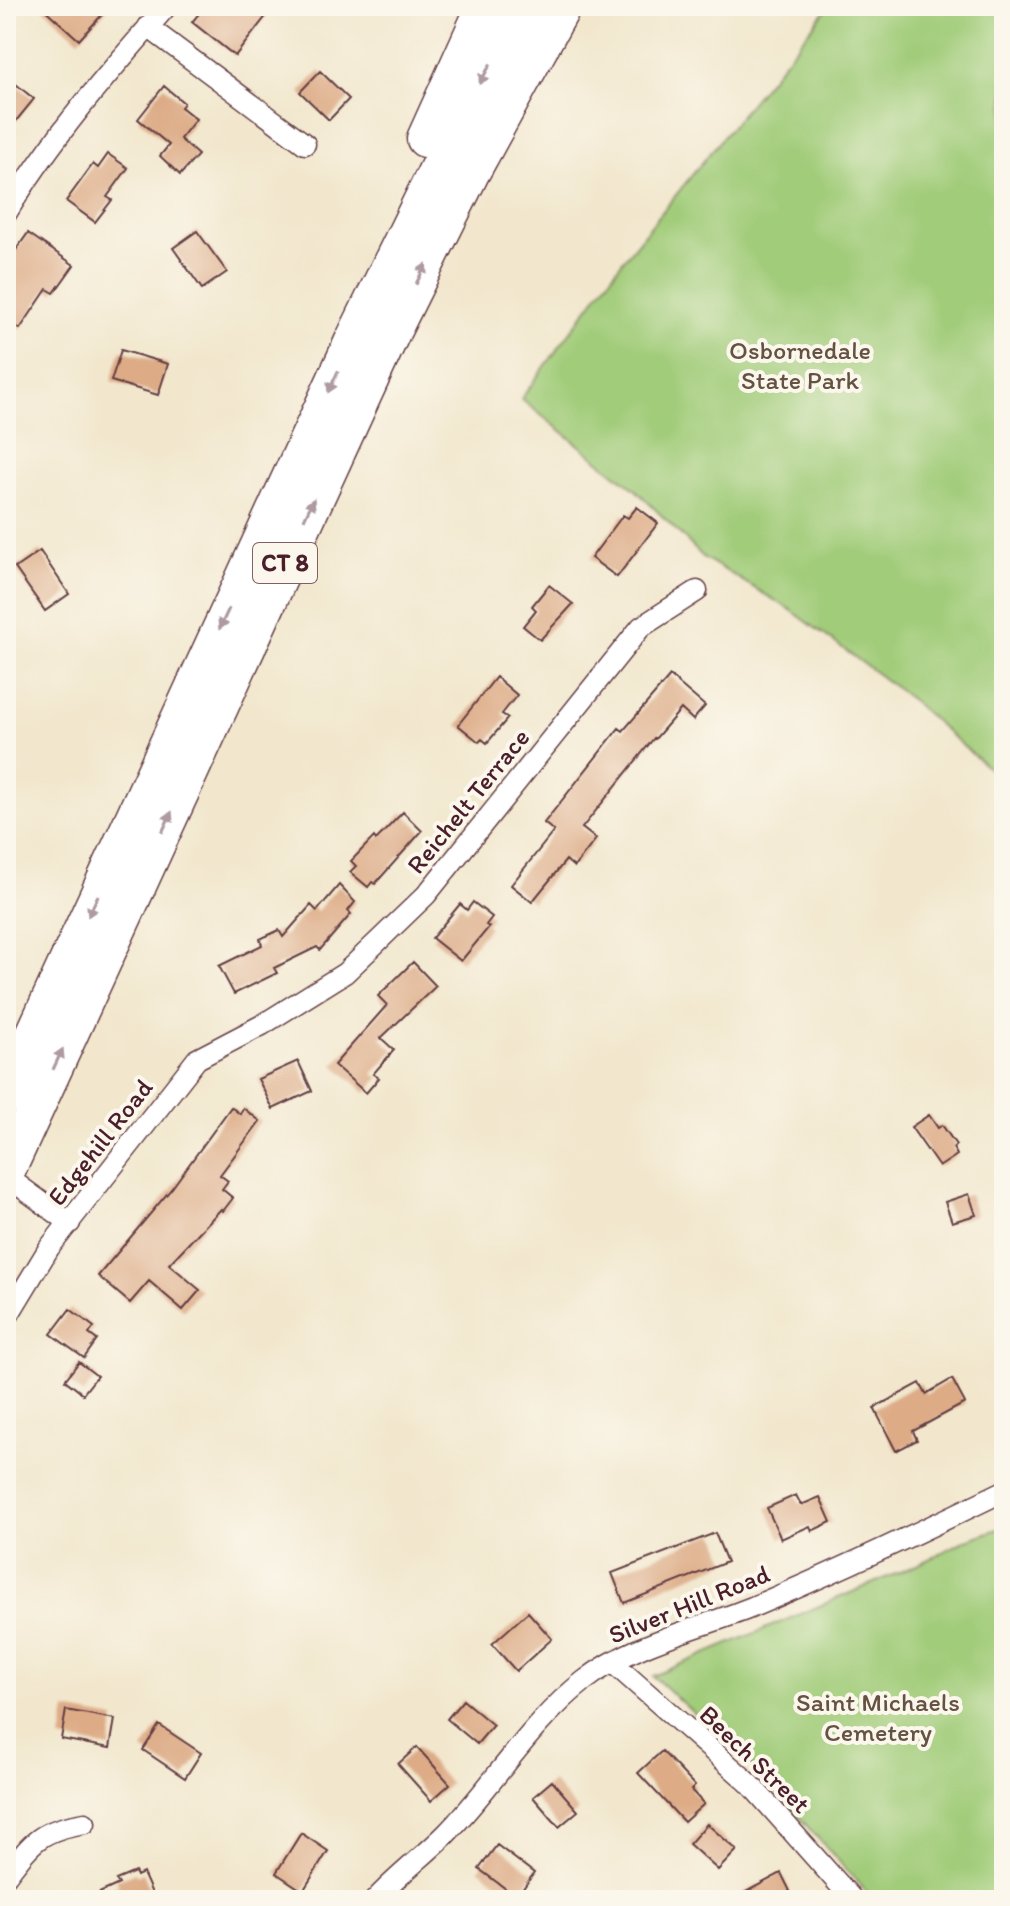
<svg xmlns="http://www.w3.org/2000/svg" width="1010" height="1906" font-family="Itim,sans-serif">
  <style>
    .green { fill: #a1cc79; stroke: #767652; stroke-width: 2 }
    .building { fill: #ddab86 }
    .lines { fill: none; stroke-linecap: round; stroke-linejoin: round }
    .minor-casing { stroke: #633d43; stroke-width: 23 }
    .motorway-casing { stroke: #633d43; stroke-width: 39 }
    .minor { stroke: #fff; stroke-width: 20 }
    .motorway { stroke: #fff; stroke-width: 36 }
    .oneway { fill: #ae9aa0 }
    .labels { text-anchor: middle; stroke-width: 8; stroke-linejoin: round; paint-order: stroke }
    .shield { fill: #fbf7ec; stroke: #7f6065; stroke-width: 2 }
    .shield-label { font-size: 24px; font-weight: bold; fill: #4a1f2b }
    .park-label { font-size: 26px; fill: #645342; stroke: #fbf7ec }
    .street-label { font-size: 26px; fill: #4a1f2b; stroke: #fbf7ec }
  </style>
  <rect width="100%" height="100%" fill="#fbf7ec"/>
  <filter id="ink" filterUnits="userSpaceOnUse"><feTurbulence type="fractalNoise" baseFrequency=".0125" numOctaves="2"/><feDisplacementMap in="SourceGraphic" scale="16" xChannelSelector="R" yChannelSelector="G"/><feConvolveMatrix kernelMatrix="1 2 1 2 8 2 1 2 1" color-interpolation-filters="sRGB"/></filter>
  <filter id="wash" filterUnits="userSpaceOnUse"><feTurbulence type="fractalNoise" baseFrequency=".006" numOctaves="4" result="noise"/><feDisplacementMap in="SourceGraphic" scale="32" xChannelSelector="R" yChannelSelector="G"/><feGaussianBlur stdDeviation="1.8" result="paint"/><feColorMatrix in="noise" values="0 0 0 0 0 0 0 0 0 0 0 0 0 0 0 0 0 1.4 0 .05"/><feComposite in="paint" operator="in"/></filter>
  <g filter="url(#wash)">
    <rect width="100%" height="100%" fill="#f2e7cd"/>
    <!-- green -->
    <path class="green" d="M 829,6 L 1004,6 L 1004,782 L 903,693 L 791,610 L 703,557 L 636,490 L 521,399 L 624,259 Z
      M 1004,1527 L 1004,1900 L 874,1900 L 759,1773 L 653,1676 L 919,1564 L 966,1540 Z"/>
    <g id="blocks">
      <!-- building -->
      <path class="building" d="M 41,6 L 110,6 L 79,40 Z
        M 205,6 L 274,6 L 235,56 L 192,22 Z
        M 320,71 L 349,99 L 329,120 L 300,92 Z
        M 6,76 L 34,99 L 16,121 L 6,113 Z
        M 164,86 L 184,103 L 181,107 L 196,119 L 180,139 L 198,155 L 180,175 L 160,156 L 169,145 L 138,119 Z
        M 108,154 L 128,168 L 107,197 L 112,200 L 95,222 L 66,201 L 93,164 L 98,168 Z
        M 197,231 L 227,272 L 202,289 L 173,248 Z
        M 28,233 L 74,265 L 54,293 L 47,289 L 20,329 L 6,320 L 6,264 Z
        M 121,350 L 168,364 L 158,395 L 111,381 Z
        M 637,507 L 658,523 L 617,577 L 591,558 L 623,515 L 628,518 Z
        M 40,551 L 69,594 L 45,611 L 15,568 Z
        M 549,585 L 573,604 L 540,640 L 523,626 L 536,610 L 532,606 Z
        M 670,676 L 705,706 L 693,720 L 681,709 L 655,739 L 654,738 L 582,828 L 596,839 L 574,867 L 566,860 L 532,902 L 511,885 L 554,831 L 544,823 L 619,728 L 623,731 Z
        M 496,677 L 517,695 L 502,714 L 508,718 L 487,743 L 482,739 L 479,742 L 458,725 Z
        M 403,812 L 422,831 L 375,884 L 372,882 L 368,887 L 350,872 L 356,866 L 351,861 L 374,837 L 376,840 Z
        M 339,885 L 355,902 L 348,911 L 351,914 L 320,950 L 317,947 L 274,968 L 277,973 L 234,994 L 219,966 L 262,945 L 260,939 L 279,930 L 283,937 L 311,905 L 317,911 Z
        M 473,902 L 492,917 L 486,925 L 489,927 L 461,961 L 432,938 L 460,904 L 467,910 Z
        M 413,962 L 436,986 L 381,1038 L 394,1050 L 373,1074 L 379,1078 L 366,1093 L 334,1065 L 387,1005 L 378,996 Z
        M 298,1061 L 312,1091 L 273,1109 L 258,1079 Z
        M 231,1107 L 240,1114 L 243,1108 L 260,1121 L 220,1175 L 228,1181 L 222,1189 L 233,1198 L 223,1211 L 221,1209 L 169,1264 L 200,1290 L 183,1310 L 149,1281 L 130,1303 L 98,1276 L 172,1188 Z
        M 929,1115 L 938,1128 L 942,1125 L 956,1145 L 953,1148 L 957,1155 L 939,1167 L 911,1127 Z
        M 969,1194 L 976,1215 L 952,1222 L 945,1202 Z
        M 70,1309 L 94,1327 L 89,1334 L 97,1340 L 84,1358 L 51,1334 Z
        M 79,1362 L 97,1376 L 83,1394 L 65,1380 Z
        M 952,1379 L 965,1403 L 913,1431 L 917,1440 L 896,1451 L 874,1408 L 920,1383 L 926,1394 Z
        M 796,1495 L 801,1505 L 820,1497 L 831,1522 L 812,1531 L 810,1526 L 781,1539 L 767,1508 Z
        M 715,1533 L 727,1562 L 624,1603 L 612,1573 Z
        M 528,1612 L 552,1639 L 516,1671 L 492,1644 Z
        M 463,1700 L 493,1725 L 477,1744 L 447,1719 Z
        M 66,1710 L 115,1719 L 110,1748 L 61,1739 Z
        M 159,1725 L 201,1753 L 185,1778 L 143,1750 Z
        M 417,1747 L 450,1784 L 431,1801 L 398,1764 Z
        M 662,1751 L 695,1786 L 691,1790 L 704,1804 L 684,1822 L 638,1773 Z
        M 552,1781 L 578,1811 L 559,1827 L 533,1797 Z
        M 707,1824 L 737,1850 L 718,1870 L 689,1844 Z
        M 301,1833 L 328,1851 L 303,1891 L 276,1873 Z
        M 497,1845 L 534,1873 L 517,1897 L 479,1869 Z
        M 135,1872 L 137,1876 L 143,1873 L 155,1900 L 84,1900 L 119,1884 L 116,1880 Z
        M 781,1873 L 790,1891 L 773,1900 L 731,1900 Z"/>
    </g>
  </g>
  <g filter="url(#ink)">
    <use href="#blocks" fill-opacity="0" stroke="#633d43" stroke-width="2"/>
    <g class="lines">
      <defs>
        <path id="minor" d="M 148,27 L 305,144
          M 6,214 C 51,138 109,72 167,6
          M 6,1176 L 70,1223
          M 6,1319 L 49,1248 L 197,1059 L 262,1025 L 345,973 L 426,895 L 641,627 L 697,591
          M 613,1663 L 749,1783 L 853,1900
          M 6,1876 C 33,1841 40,1830 85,1823
          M 375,1900 C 397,1876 423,1857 446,1834 C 494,1785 530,1723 584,1681 C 632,1643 695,1630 750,1608 C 836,1572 920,1532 1004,1491"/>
        <path id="motorway" d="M 425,139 L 485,6
          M 6,1095 L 353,341 L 470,102 L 524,6
          M 6,1173 L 393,330 L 471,173 L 563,6"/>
      </defs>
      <!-- minor casing -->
      <use href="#minor" class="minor-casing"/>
      <!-- motorway casing -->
      <use href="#motorway" class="motorway-casing"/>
      <!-- minor -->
      <use href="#minor" class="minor"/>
      <!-- motorway -->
      <use href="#motorway" class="motorway"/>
    </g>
    <!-- one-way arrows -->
    <defs><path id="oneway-solid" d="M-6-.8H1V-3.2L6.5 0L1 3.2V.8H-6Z" transform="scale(2)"/></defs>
    <g class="oneway">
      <use href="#oneway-solid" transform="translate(485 74) rotate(119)"/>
      <use href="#oneway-solid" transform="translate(421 274) rotate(-64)"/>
      <use href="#oneway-solid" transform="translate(333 382) rotate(115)"/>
      <use href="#oneway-solid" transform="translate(309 509) rotate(-65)"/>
      <use href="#oneway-solid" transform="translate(224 619) rotate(115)"/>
      <use href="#oneway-solid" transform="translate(167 822) rotate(-65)"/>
      <use href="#oneway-solid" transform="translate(93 906) rotate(115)"/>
      <use href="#oneway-solid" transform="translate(58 1059) rotate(-65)"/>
    </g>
  </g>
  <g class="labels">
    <!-- shield labels -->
    <rect class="shield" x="253" y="543" width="64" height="40" rx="6"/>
    <g class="shield-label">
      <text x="285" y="571">CT 8</text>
    </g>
    <!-- park labels -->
    <g class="park-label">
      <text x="800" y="359">Osbornedale<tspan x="800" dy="30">State Park</tspan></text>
      <text x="878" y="1711">Saint Michaels<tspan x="878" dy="30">Cemetery</tspan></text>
    </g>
    <!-- street labels -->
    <g class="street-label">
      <text transform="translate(468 801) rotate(-51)" y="9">Reichelt Terrace</text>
      <text transform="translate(100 1142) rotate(-52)" y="9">Edgehill Road</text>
      <text transform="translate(689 1604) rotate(-22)" y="9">Silver Hill Road</text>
      <text transform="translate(755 1759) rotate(44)" y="9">Beech Street</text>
    </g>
  </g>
  <!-- margin -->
  <rect width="1010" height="1906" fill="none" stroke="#fbf7ec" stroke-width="32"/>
</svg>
